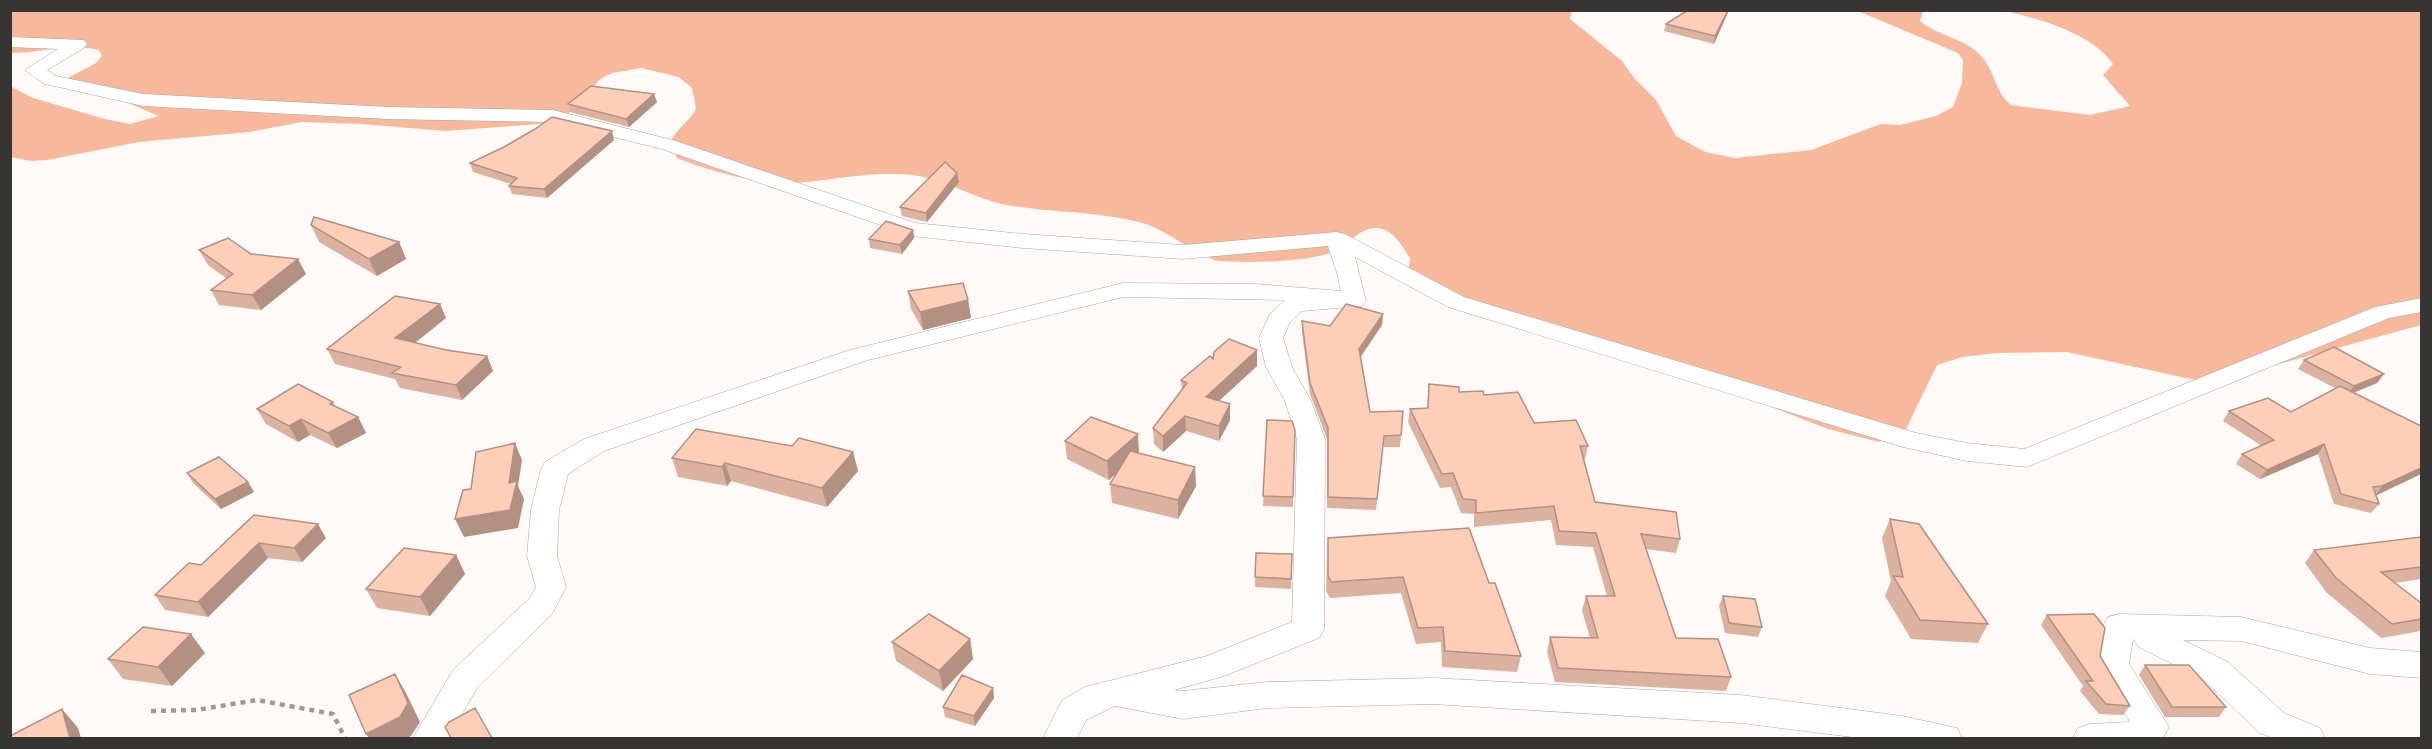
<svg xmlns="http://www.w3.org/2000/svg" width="2432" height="749" font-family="Lato,sans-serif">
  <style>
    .green { fill: #f7b89c }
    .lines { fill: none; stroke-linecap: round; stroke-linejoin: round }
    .street-casing { stroke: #aca5a3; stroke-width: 1 }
    .path { stroke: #9e9a99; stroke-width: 4.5; stroke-dasharray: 5 5; stroke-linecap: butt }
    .street { fill: #fff; fill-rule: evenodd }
    .wall { fill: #dbb19f }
    .shaded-wall { fill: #b29082 }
    .building { fill: #ffceb9; stroke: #b29082; stroke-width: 1.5 }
  </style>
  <rect width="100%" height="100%" fill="#fff9f7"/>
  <!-- green -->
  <path class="green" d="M 11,10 L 1572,10 L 1570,19 L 1622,61 L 1635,79 L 1656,100 L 1676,136 L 1705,152 L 1735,158 L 1811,150 L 1881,124 L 1900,125 L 1936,116 L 1953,107 L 1962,83 L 1963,60 L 1958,53 L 1858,11 L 1923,11 L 1920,21 C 1936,35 1960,37 1977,52 C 1995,67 1994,92 2011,105 L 2090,115 L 2130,106 L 2103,75 L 2113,64 C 2093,34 2038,18 2004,11 L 2421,11 L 2421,325 L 2209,383 L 2067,352 L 1996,353 L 1962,357 L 1937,365 L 1905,431 L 1879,442 L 1828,429 L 1615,346 L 1482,318 L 1448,305 L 1409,267 L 1410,258 C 1402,246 1394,230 1378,228 C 1358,226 1346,249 1327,254 C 1301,262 1246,263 1219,261 C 1206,260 1165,230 1146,224 C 1102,211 1053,213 1007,205 C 974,199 946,179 913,175 C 872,170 832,181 791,183 C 759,185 706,170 677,158 L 670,143 C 675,130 689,122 696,109 L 692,88 L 679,77 L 641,68 L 612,73 L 600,79 L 577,108 L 555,121 L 538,124 L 446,131 L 361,124 L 302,122 L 249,132 L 139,142 L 47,160 L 31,161 L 11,157 L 10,86 L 33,98 L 105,119 L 130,124 L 159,116 L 112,96 L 62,81 L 96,63 L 102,56 L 99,50 C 69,43 40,53 11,53 Z"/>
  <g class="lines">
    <defs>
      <path id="street" d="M 10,37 L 84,40 L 87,44 L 84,48 L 47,70 L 56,76 L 143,94 L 388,107 L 553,110 L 676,141 L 915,223 L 1023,234 L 1183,245 L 1337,232 L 1345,234 L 1464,297 L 1916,433 L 1967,443 L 2024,449 L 2375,307 L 2422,298 L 2422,312 L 2389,318 L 2027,467 L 1967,461 L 1903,447 L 1448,307 L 1355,257 L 1366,301 L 1362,306 L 1302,311 L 1290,322 L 1283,338 L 1292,367 L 1311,401 L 1325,439 L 1324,629 L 1319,638 L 1224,676 L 1174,690 L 1183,691 L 1267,682 L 1433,678 L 1741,695 L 1902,716 L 1957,728 L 1962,738 L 1860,738 L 1741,723 L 1433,704 L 1267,708 L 1183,719 L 1115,706 L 1086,720 L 1077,738 L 1043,738 L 1062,700 L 1085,687 L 1207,656 L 1292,622 L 1297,439 L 1285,401 L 1266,367 L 1259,338 L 1270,314 L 1285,300 L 1123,297 L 868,360 L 604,451 L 568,474 L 559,510 L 557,556 L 566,587 L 552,614 L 477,688 L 448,738 L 413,738 L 453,670 L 530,598 L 536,587 L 527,556 L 531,510 L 541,469 L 545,462 L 584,439 L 850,350 L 1123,283 L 1255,284 L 1341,291 L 1337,273 L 1328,246 L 1183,259 L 1023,248 L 912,236 L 662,149 L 553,122 L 388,119 L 143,106 L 50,85 L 44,84 L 25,70 L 58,49 L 10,47 Z
        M 2119,614 L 2241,617 L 2370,648 L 2422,652 L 2422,678 L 2370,674 L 2241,641 L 2183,640 L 2228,662 L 2284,713 L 2320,728 L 2325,738 L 2273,738 L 2260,733 L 2204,680 L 2139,647 L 2133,639 L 2129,664 L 2169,727 L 2163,738 L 2073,738 L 2078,728 L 2090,724 L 2130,722 L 2096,665 L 2103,626 L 2108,617 Z"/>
    </defs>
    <!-- street casing -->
    <use href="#street" class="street-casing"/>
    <!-- path -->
    <path class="path" d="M 151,711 L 196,710 L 257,700 L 333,714 L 345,738"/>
    <!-- street -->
    <use href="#street" class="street"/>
  </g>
  <!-- wall -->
  <path class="wall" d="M 1729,10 L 1714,44 L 1664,31 L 1666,24 Z
    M 657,102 L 629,127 L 570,112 L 568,104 Z
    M 614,140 L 547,198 L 512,194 L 509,186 L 511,184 L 473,172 L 470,163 Z
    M 957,173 L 959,182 L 927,222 L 902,216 L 900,207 Z
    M 311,225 L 399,242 L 406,259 L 377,276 L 319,242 Z
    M 913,230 L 914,238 L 902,254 L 870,248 L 869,239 Z
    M 199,250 L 251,254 L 306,274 L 261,310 L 219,305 L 211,290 L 226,278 L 208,265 Z
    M 908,291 L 968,300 L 971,318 L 923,330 L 911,309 Z
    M 440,304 L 446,318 L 415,343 L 446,350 L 487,356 L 493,371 L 462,400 L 400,388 L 395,379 L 335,364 L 327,349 Z
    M 1383,314 L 1382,325 L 1361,357 L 1370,412 L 1401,435 L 1400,447 L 1383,447 L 1376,510 L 1327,508 L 1327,439 L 1310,394 L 1302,332 L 1302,321 L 1330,326 Z
    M 1257,350 L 1257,366 L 1218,401 L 1230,404 L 1230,420 L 1219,441 L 1186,431 L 1163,452 L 1154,444 L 1153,428 L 1182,391 L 1181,380 L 1213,359 Z
    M 2304,360 L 2384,374 L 2377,383 L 2354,393 L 2421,474 L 2376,495 L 2379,504 L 2371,513 L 2334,504 L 2318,454 L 2260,479 L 2236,464 L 2242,454 L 2262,446 L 2223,421 L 2229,411 L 2291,412 L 2335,388 L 2298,369 Z
    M 1429,384 L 1459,392 L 1484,395 L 1534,423 L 1588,446 L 1585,459 L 1584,459 L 1595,502 L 1680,539 L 1676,553 L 1646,549 L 1676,638 L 1731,677 L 1726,691 L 1555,682 L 1547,652 L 1550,637 L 1590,638 L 1582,610 L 1586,596 L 1607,596 L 1593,547 L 1556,545 L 1551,520 L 1474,527 L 1474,514 L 1461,513 L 1451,487 L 1440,488 L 1408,422 L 1410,409 L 1427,409 Z
    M 333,402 L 335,406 L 358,417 L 366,433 L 337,448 L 310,435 L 298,442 L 266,424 L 257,409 Z
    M 1267,420 L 1293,497 L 1293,507 L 1263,506 Z
    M 1065,441 L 1139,453 L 1138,453 L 1196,486 L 1178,519 L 1112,503 L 1110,484 L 1117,472 L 1109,480 L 1067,459 Z
    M 792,446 L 853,452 L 858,471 L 827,507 L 731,481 L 727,486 L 678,477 L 672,458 Z
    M 187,473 L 248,482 L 254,492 L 221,509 L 193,483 Z
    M 254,515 L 326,538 L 302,562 L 268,558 L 208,617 L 165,610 L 155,595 L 201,565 Z
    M 1890,519 L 1988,624 L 1978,643 L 1911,639 L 1885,596 L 1891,581 L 1882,538 Z
    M 2421,537 L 2421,579 L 2395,583 L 2421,603 L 2421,631 L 2381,638 L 2326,592 L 2305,563 L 2314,550 Z
    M 1328,538 L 1489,583 L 1521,656 L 1517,672 L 1442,667 L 1441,642 L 1416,644 L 1401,593 L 1330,598 L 1326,591 Z
    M 1256,553 L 1292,554 L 1291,589 L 1255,587 Z
    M 456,555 L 465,574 L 430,616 L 377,608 L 366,589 Z
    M 1723,596 L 1762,627 L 1758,637 L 1725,633 L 1719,606 Z
    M 2047,615 L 2100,656 L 2130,706 L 2123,715 L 2099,714 L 2080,691 L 2083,686 L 2041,625 Z
    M 970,639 L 973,659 L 943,691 L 896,661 L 892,642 Z
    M 205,653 L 172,686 L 123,679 L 108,659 Z
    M 2145,665 L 2226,707 L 2219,717 L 2165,717 L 2139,675 Z
    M 993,688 L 994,698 L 975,726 L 945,717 L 943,707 Z"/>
  <!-- shaded-wall -->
  <path class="shaded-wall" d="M 1728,10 L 1729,10 L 1714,44 L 1715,36 Z
    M 654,94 L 657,102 L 629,127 L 626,119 Z
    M 612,131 L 614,140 L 547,198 L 544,189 Z
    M 957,173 L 959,182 L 927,222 L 926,213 Z
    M 913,230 L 914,238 L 902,254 L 900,245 Z
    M 399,242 L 406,259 L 377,276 L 369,259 Z
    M 298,259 L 306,274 L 261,310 L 252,295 Z
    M 968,300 L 971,318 L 923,330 L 920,312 Z
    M 440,304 L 446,318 L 402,353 L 395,338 Z
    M 1383,314 L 1382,325 L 1358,360 L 1359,349 Z
    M 1257,350 L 1257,366 L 1206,413 L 1206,397 Z
    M 487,356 L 493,371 L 462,400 L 456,385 Z
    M 2384,374 L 2377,383 L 2347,395 L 2354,386 Z
    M 1230,404 L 1230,420 L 1219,441 L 1219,426 Z
    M 1185,416 L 1186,431 L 1163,452 L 1163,436 Z
    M 358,417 L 366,433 L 337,448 L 328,433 Z
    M 301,419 L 310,435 L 298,442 L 289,426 Z
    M 1138,434 L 1139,453 L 1109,480 L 1107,461 Z
    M 515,443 L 522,460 L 518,486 L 524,499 L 518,528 L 464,537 L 455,519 L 509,483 Z
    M 2324,444 L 2318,454 L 2260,479 L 2267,470 Z
    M 853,452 L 858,471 L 827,507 L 822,488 Z
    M 725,463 L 731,481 L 727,486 L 722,467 Z
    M 1195,467 L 1196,486 L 1178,519 L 1178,500 Z
    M 2421,468 L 2421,474 L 2375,496 L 2382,486 Z
    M 248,482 L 254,492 L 221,509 L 215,499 Z
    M 318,524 L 326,538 L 302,562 L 294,548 Z
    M 259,543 L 268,558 L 208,617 L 198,602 Z
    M 456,555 L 465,574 L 430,616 L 420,597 Z
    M 191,634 L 205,653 L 172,686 L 158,667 Z
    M 970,639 L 973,659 L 943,691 L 939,671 Z
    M 395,674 L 406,693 L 420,722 L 411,736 L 407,738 L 369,738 L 366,734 Z
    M 993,688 L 994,698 L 975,726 L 974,716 Z
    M 62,709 L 78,728 L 81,738 L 70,738 Z"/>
  <!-- building -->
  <path class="building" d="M 1688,10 L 1728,10 L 1715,36 L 1666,24 Z
    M 591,86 L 654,94 L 626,119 L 568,104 Z
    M 552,117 L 612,131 L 544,189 L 509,186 L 517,178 L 470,163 L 504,147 L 535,129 Z
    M 945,162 L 957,173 L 926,213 L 900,207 Z
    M 314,217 L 399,242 L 369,259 L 311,225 Z
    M 886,221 L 913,230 L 900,245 L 869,239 Z
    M 228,238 L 251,254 L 298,259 L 252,295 L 211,290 L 233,274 L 199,250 Z
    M 963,283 L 968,300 L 920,312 L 908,291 Z
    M 395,296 L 440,304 L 395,338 L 446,350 L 487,356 L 456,385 L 392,373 L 401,367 L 327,349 Z
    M 1346,304 L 1383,314 L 1359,349 L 1370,412 L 1403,411 L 1401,435 L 1384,436 L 1377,499 L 1328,497 L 1328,428 L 1310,383 L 1302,321 L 1330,326 Z
    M 1229,339 L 1257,350 L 1206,397 L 1230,404 L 1219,426 L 1185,416 L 1163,436 L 1153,428 L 1187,383 L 1181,380 L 1210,356 L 1213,359 L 1214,352 Z
    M 2334,347 L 2384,374 L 2354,386 L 2304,360 Z
    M 298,384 L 333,402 L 330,404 L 358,417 L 328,433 L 301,419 L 289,426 L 257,409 Z
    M 1429,384 L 1459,387 L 1459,392 L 1483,391 L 1484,395 L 1518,392 L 1534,423 L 1576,420 L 1588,446 L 1580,446 L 1595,502 L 1676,512 L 1680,539 L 1641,534 L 1676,638 L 1718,639 L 1731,677 L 1558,668 L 1550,637 L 1598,638 L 1586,596 L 1615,596 L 1596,533 L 1559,531 L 1554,506 L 1476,513 L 1476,500 L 1463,499 L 1453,473 L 1442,474 L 1410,409 L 1428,408 Z
    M 2340,386 L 2421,426 L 2421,468 L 2382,486 L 2373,487 L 2379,504 L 2341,494 L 2324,444 L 2267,470 L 2242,454 L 2274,440 L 2229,411 L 2268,398 L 2291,412 Z
    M 1091,417 L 1138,434 L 1107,461 L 1065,441 Z
    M 1267,420 L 1292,421 L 1295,430 L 1293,497 L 1263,496 Z
    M 696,429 L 792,446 L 799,438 L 853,452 L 822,488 L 725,463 L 722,467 L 672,458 Z
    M 515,443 L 509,483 L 517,481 L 510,510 L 455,519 L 463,490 L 471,489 L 476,452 Z
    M 1130,451 L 1195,467 L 1178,500 L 1110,484 Z
    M 219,457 L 248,482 L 215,499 L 187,473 Z
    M 254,515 L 318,524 L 294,548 L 259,543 L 198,602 L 155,595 L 189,563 L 201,565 Z
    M 1890,519 L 1919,524 L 1988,624 L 1920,620 L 1893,576 L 1903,577 Z
    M 1469,528 L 1489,583 L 1495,583 L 1521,656 L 1445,651 L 1443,627 L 1418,628 L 1403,577 L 1331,582 L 1328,575 L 1328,538 Z
    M 2421,537 L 2421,567 L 2381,572 L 2421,603 L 2421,619 L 2392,624 L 2336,578 L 2314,550 Z
    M 404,548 L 456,555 L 420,597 L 366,589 Z
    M 1256,553 L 1292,554 L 1291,579 L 1255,577 Z
    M 1723,596 L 1755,599 L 1762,627 L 1729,623 Z
    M 929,614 L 970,639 L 939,671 L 892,642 Z
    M 2094,614 L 2105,628 L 2100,656 L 2130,706 L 2106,704 L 2086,681 L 2093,681 L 2047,615 Z
    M 143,627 L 191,634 L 158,667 L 108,659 Z
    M 2145,665 L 2189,665 L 2226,707 L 2172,707 Z
    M 395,674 L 408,703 L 400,717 L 366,734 L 349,695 Z
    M 962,675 L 993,688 L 974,716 L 943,707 Z
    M 475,708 L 492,738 L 451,738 L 445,727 L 449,722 Z
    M 62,709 L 70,738 L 10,738 L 10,736 Z"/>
  <!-- border -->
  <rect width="2432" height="749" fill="none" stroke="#373534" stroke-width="24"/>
</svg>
